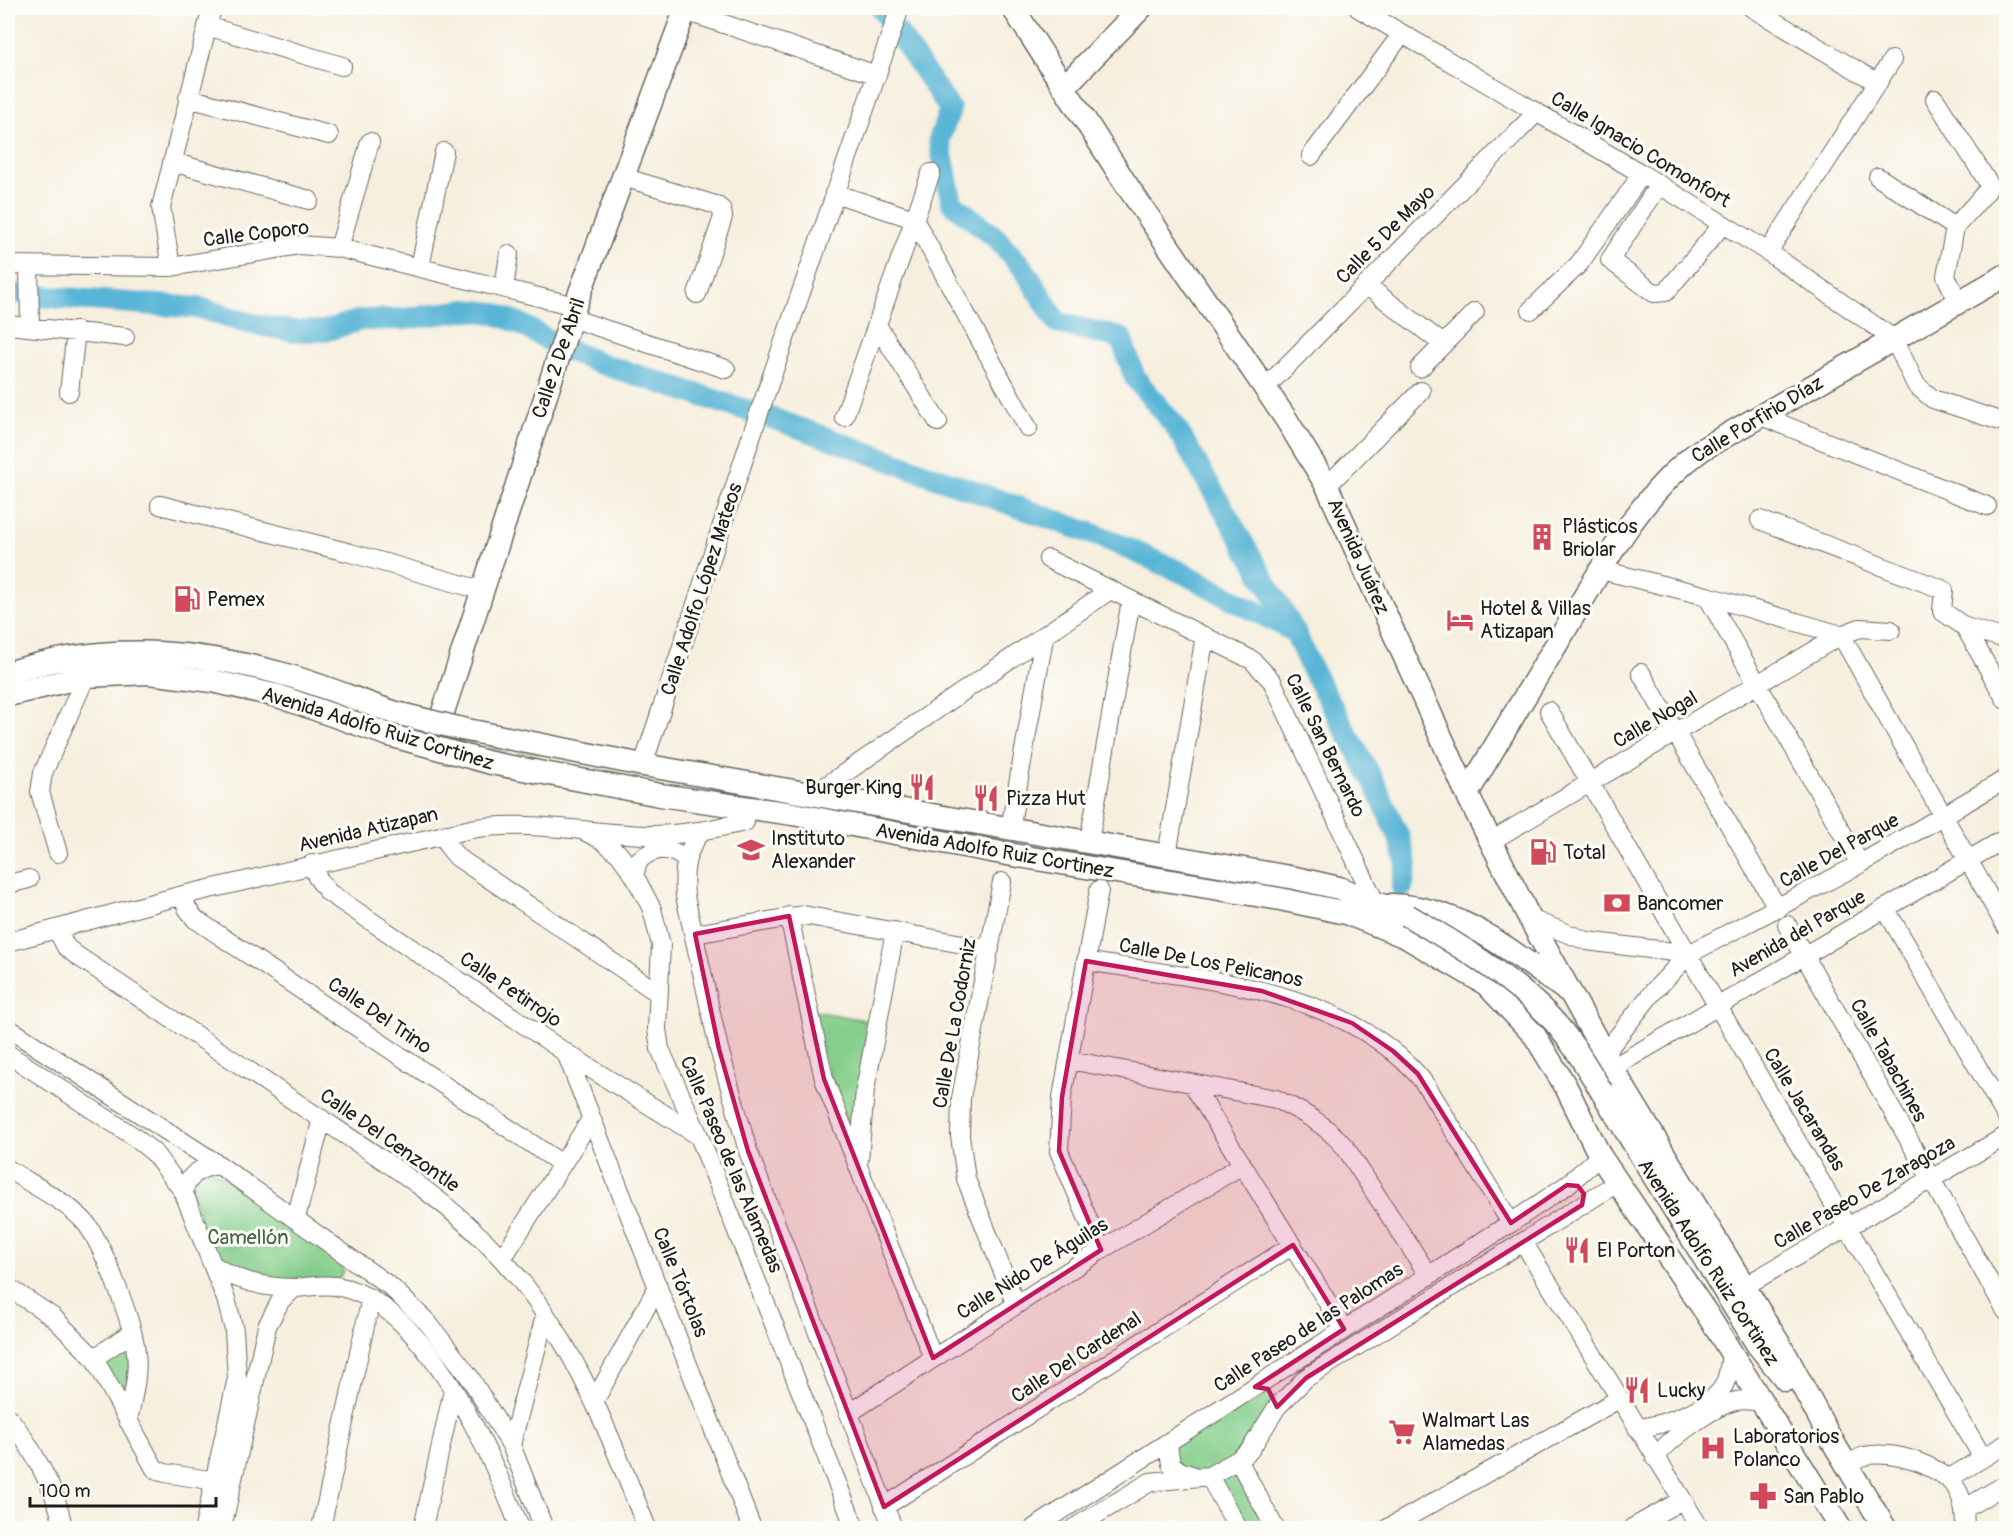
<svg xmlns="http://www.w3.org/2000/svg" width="2014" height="1536" font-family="Pangolin,sans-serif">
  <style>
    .green { fill: #85ce8b; stroke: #507554; stroke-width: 1.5 }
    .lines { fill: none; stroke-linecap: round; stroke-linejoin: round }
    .river { stroke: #58b5d6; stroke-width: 22 }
    .major-tunnel { stroke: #d6cfc1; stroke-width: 22; stroke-dasharray: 22 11; stroke-linecap: butt }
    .minor-casing { stroke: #696660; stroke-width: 20 }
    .major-casing { stroke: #696660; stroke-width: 25 }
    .minor { stroke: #fff; stroke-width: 18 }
    .major { stroke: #fff; stroke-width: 22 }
    .major-bridge-casing { stroke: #696660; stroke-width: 25; stroke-linecap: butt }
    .major-bridge { stroke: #fff; stroke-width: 22 }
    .marked { fill: #c2185b; fill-opacity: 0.2; stroke: #c2185b; stroke-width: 4.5; stroke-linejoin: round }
    .labels { text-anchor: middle; stroke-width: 6; stroke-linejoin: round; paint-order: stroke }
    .street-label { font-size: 20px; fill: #1c1c1c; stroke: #fdfcf7 }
    .poi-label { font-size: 20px; fill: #1c1c1c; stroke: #fdfcf7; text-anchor: start }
    .park-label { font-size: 20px; fill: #466348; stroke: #fdfcf7 }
  </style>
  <rect width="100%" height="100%" fill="#fdfcf7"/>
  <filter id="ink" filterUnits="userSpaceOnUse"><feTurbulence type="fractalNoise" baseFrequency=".0167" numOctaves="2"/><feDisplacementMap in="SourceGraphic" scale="12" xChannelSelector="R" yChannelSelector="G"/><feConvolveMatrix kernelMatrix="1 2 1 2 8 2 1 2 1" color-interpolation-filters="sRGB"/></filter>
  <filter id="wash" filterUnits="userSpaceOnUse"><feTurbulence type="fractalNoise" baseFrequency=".008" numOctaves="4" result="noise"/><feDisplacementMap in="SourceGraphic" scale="24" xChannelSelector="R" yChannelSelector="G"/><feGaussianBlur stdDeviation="1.35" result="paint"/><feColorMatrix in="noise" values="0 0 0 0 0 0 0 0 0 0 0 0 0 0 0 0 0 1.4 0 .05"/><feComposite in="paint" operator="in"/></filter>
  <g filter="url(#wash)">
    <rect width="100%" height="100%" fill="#f7efde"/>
    <!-- green -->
    <path class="green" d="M 808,1010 L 877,1022 L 859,1165 Z
      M 207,1166 L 342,1252 L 343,1271 L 335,1286 L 295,1288 L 213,1265 L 188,1180 Z
      M 132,1333 L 128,1421 L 94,1358 Z
      M 1268,1389 L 1277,1407 L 1239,1460 L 1275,1528 L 1238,1528 L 1209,1476 L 1180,1471 L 1168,1445 Z"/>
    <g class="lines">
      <!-- river -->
      <path class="river" d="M 881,8 L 889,20
        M 898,33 L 950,109 L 939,140 L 952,203 L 994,236 L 1023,268 L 1058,323 L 1121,338 L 1135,378 L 1175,426 L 1295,632
        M 8,294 L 15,294
        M 35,296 L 200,308 L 247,323 L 292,331 L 324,331 L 361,320 L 404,319 L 466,310 L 493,313 L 519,323 L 555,344
        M 568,350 L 599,363 L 749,411
        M 769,417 L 1104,538 L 1183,573 L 1295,632 L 1310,666 L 1375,784 L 1399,837 L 1407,864 L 1402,887"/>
    </g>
  </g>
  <g filter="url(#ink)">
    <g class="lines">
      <!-- major-tunnel -->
      <path class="major-tunnel" d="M 443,712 C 441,724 439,731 449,739 L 540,760"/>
      <defs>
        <path id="minor" d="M 1358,8 L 1642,174 L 1768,252 L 1894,339 L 1916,385 L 1933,399 L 2006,423
          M 1752,8 L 1878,83
          M 685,11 L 877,75
          M 207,26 L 342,66
          M 188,98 L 329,135
          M 1935,99 L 1989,184 L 1987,191 L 1955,227
          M 1311,156 L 1401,35
          M 172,162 L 309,200
          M 623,177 L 716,205 L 722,210 L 723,217 L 697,294
          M 1878,177 L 1955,227 L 1946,276 L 1958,302
          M 1659,185 L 1610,260 L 1654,293 L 1666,292 L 1723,224
          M 834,193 L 914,219
          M 914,219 L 1028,428
          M 339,248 L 370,142
          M 1768,252 L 1892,60
          M 8,265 L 171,267 L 300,245 L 339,248 L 575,306
          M 29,267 L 30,325
          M 171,267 L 161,207 L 212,8
          M 420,267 L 444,152
          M 1366,285 L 1443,344
          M 504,288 L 509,254
          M 1531,310 L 1579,264 L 1642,174
          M 571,318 L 726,369
          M 8,325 L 125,337
          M 877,325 L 938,422
          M 1420,368 L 1475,312
          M 1265,388 L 1537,112
          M 69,392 L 76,331
          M 1761,416 L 1987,506
          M 844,417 L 931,173
          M 1327,486 L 1421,391
          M 160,505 L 347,552 L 481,590
          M 1760,520 L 1944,590 L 1942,611 L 1965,627 L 2006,639
          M 1048,559 L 1252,660 L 1272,681 L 1374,900
          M 1601,570 L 1707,596 L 1841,635 L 1860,628 L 1891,630
          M 1707,596 L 1860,864
          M 1965,627 L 2006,700
          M 1641,673 L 1778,909
          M 1549,711 L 1717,1005 L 1983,1458
          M 643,765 L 759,413 L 900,8
          M 813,795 L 1110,590
          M 1010,829 L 1044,638
          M 582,830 L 602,840 L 619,854 L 634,875 L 652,909 L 661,945 L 657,1029 L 660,1049 L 699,1136 L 855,1528
          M 702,831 C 685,851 683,870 685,896 L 719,1049 L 748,1151 L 893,1528
          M 446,834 L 448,846 L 457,857 L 658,993
          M 1491,841 L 1841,635 L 2006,927
          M 1089,842 L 1131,600
          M 58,853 L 40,792 L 43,773 L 86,676
          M 1167,855 L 1205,636
          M 312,864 L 317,877 L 328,892 L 566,1053 L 699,1136
          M 634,875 L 639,860 C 655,847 670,846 686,860
          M 1002,882 L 961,1098 L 960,1136 L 966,1179 L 1016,1305
          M 8,884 L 29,879
          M 1099,890 L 1062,1097 L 1059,1151 L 1101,1250
          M 183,895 L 187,908 L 195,919 L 562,1164
          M 1885,908 L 2006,1116
          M 789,916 L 824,1079 L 933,1358
          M 1530,919 L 1587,941 L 1689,954
          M 1787,925 L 2006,1311
          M 57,930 L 66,947 L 76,955 C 154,1007 231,1059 309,1111 C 377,1156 447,1198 502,1259 C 574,1337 608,1432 647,1528
          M 695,934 L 803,915 L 990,949
          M 8,942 L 183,895 L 471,829 C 528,820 587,833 645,835 C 679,836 712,829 745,822
          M 1086,961 C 1197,980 1335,985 1416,1073 C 1430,1088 1440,1109 1451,1126 C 1471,1158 1491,1191 1511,1223
          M 8,1028 L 219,1165 L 391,1287 L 428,1323 L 469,1376 L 511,1445 L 544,1528
          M 566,1053 L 752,1528
          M 8,1054 L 133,1136 L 153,1152 L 183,1191 L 226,1299 L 234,1330 L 237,1378 L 204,1528
          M 1604,1054 L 1652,993 L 1689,954 L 1860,864 L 2006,779
          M 1069,1060 L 1276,1099 C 1303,1112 1325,1124 1345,1147 L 1429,1276
          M 1612,1068 L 2006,838
          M 1193,1085 L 1344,1329
          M 859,1160 L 865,1090 L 895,931
          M 8,1169 C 32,1185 63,1199 84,1221 C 102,1241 134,1325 136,1353 C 139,1375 132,1399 128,1421
          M 183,1191 C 190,1174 200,1167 219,1165
          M 296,1218 L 322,1119
          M 1523,1242 L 1700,1528
          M 502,1259 L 591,1119
          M 213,1265 C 238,1282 265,1288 295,1288 C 309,1287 323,1284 336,1286 C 425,1301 491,1454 520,1528
          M 8,1287 L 53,1317 L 94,1358 L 155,1469 L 165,1473 L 215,1481
          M 1743,1287 L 2006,1136
          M 94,1358 L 132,1333
          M 595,1400 L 658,1286
          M 849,1413 L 1101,1250 L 1242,1165
          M 8,1417 C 27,1439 62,1499 62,1528
          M 1637,1428 C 1662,1426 1711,1409 1724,1385 C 1729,1375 1730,1363 1731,1352
          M 511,1445 L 545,1316
          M 1168,1445 L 1171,1464 L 1180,1471 L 1194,1476
          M 1655,1458 C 1669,1439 1713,1406 1736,1401 C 1746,1399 1754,1401 1764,1403
          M 1238,1460 L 1275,1528
          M 1849,1465 C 1853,1462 1859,1457 1865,1456 C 1892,1449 1944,1466 1958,1491 C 1964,1502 1965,1517 1965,1528
          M 1209,1476 L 1238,1528
          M 1948,1479 L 2006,1444
          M 884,1507 L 1293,1245
          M 1964,1509 L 2006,1484
          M 222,1528 L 267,1326 L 281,1300 L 295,1288
          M 321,1528 L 371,1298
          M 423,1528 L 453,1390
          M 1034,1528 L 1511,1223 L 1567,1185 L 1600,1156
          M 1074,1528 L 1150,1482 L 1209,1476 L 1238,1460 L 1250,1450 L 1277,1407 L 1306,1378 L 1617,1183
          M 1388,1528 L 1619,1399
          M 1632,1528 L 1682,1500"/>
        <path id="major" d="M 1013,8 L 1128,187 L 1286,419 L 1327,486 L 1467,794 L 1530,919 L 1612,1068 L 1787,1357 L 1828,1434 L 1885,1528
          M 1064,87 L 1141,8
          M 8,673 C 101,642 189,649 283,674 C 320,684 359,701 396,713
          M 8,695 L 86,676 L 149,673 L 212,681 L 278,696 L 389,735 L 491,763 L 660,795 L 793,814 L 1007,854 L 1280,899 L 1346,913 L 1406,937 L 1486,984 L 1535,1036 L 1566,1087 L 1600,1156 L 1709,1317 L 1840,1528
          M 443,712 L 575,306 L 686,8
          M 462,729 L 643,765 L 1295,878 L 1339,888 L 1407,915
          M 1467,794 C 1499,739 1532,685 1565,630 C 1603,566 1640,494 1701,450 L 2006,275
          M 1392,905 C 1463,908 1511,952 1566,990
          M 1602,1092 L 1757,1344 L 1786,1380"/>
      </defs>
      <!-- minor casing -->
      <use href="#minor" class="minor-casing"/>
      <!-- major casing -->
      <use href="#major" class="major-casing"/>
      <!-- minor -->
      <use href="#minor" class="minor"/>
      <!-- major -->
      <use href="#major" class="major"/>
      <defs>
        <path id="major-bridge" d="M 396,713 L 462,729
          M 1407,915 C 1457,944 1505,973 1546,1013 C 1569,1036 1585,1064 1602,1092"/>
      </defs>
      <!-- major-bridge casing -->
      <use href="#major-bridge" class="major-bridge-casing"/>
      <!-- major-bridge -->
      <use href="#major-bridge" class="major-bridge"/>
    </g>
  </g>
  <!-- marked area -->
  <path class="marked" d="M 789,916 L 824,1079 L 933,1358 L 1101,1250 L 1059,1151 L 1062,1097 L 1086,961 L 1262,991 L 1352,1023 L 1393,1051 L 1418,1074 L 1511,1223 L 1567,1185 L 1578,1186 L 1584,1194 L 1582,1205 L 1306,1378 L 1277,1407 L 1268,1389 L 1255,1387 L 1344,1329 L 1293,1245 L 884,1507 L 748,1151 L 719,1049 L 695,934 Z"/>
  <!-- icons -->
  <defs>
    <symbol id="building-bare" viewBox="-9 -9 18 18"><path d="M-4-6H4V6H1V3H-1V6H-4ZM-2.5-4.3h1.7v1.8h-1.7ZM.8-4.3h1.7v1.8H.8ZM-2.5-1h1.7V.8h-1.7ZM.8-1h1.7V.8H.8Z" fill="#d1495b" stroke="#fdfcf7" stroke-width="2.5" paint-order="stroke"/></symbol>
    <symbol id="fuel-bare" viewBox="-9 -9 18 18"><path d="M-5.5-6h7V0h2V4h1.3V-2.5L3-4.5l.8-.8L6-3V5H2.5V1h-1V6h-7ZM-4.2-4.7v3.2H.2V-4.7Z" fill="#d1495b" stroke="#fdfcf7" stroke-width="2.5" paint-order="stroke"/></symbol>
    <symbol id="hotel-bare" viewBox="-9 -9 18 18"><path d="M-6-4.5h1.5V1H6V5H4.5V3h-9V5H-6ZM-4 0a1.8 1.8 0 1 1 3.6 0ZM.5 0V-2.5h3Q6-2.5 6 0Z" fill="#d1495b" stroke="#fdfcf7" stroke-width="2.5" paint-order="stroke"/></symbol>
    <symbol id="restaurant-bare" viewBox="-9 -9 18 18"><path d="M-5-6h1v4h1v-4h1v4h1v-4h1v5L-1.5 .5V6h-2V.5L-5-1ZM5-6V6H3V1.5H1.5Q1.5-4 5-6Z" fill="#d1495b" stroke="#fdfcf7" stroke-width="2.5" paint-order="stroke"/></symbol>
    <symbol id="school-bare" viewBox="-9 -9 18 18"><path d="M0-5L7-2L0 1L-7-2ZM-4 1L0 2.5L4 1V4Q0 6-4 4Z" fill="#d1495b" stroke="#fdfcf7" stroke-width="2.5" paint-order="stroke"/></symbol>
    <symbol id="bank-bare" viewBox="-9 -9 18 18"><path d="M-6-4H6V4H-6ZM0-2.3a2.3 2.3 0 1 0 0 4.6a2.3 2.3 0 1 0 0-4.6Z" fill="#d1495b" stroke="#fdfcf7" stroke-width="2.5" paint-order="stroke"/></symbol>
    <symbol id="supermarket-bare" viewBox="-9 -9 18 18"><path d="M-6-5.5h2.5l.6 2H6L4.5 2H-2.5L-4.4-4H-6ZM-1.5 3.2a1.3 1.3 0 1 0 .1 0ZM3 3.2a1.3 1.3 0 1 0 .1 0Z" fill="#d1495b" stroke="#fdfcf7" stroke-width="2.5" paint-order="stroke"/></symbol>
    <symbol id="hospital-bare" viewBox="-9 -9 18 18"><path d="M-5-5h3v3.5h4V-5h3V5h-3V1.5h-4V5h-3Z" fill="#d1495b" stroke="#fdfcf7" stroke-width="2.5" paint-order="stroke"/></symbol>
    <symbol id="pharmacy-bare" viewBox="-9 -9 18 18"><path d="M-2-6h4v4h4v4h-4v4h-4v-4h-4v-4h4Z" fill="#d1495b" stroke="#fdfcf7" stroke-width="2.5" paint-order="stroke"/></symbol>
  </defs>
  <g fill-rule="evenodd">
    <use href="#building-bare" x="1523" y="518" width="38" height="38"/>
    <use href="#fuel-bare" x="168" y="580" width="38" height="38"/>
    <use href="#hotel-bare" x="1441" y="601" width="38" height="38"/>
    <use href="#restaurant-bare" x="903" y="768" width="38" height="38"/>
    <use href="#restaurant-bare" x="967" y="779" width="38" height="38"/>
    <use href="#school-bare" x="732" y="831" width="38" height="38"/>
    <use href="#fuel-bare" x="1524" y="833" width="38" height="38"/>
    <use href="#bank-bare" x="1598" y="884" width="38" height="38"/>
    <use href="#restaurant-bare" x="1558" y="1231" width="38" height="38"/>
    <use href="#restaurant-bare" x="1618" y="1371" width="38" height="38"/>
    <use href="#supermarket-bare" x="1383" y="1413" width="38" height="38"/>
    <use href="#hospital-bare" x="1694" y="1429" width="38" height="38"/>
    <use href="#pharmacy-bare" x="1744" y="1477" width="38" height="38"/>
  </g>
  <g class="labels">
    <!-- street labels -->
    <g class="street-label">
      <text transform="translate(1641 149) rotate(31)" y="7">Calle Ignacio Comonfort</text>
      <text transform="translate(256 233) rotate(-7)" y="7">Calle Coporo</text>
      <text transform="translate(1385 234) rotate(-45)" y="7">Calle 5 De Mayo</text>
      <text transform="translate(558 358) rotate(-71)" y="7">Calle 2 De Abril</text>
      <text transform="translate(1757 419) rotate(-31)" y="7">Calle Porfirio Díaz</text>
      <text transform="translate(1359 556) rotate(66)" y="7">Avenida Juárez</text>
      <text transform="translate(701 589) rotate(-72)" y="7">Calle Adolfo López Mateos</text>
      <text transform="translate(1655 719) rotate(-30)" y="7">Calle Nogal</text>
      <text transform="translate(378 728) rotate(17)" y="7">Avenida Adolfo Ruiz Cortinez</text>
      <text transform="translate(1326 745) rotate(64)" y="7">Calle San Bernardo</text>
      <text transform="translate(368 829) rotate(-13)" y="7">Avenida Atizapan</text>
      <text transform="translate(995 850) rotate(10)" y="7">Avenida Adolfo Ruiz Cortinez</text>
      <text transform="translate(1839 850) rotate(-29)" y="7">Calle Del Parque</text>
      <text transform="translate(1797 933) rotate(-30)" y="7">Avenida del Parque</text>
      <text transform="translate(1211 962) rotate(11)" y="7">Calle De Los Pelicanos</text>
      <text transform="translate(511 989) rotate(34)" y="7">Calle Petirrojo</text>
      <text transform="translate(380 1015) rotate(34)" y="7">Calle Del Trino</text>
      <text transform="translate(954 1023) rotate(-80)" y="7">Calle De La Codorniz</text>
      <text transform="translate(1889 1060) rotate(61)" y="7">Calle Tabachines</text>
      <text transform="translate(1805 1109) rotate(59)" y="7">Calle Jacarandas</text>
      <text transform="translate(390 1140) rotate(35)" y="7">Calle Del Cenzontle</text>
      <text transform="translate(732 1164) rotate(67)" y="7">Calle Paseo de las Alamedas</text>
      <text transform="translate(1864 1192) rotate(-30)" y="7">Calle Paseo De Zaragoza</text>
      <text transform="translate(1709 1262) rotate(57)" y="7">Avenida Adolfo Ruiz Cortinez</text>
      <text transform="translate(1032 1268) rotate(-32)" y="7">Calle Nido De Águilas</text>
      <text transform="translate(681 1282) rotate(68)" y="7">Calle Tórtolas</text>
      <text transform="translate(1308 1327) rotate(-33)" y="7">Calle Paseo de las Palomas</text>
      <text transform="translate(1076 1357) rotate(-33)" y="7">Calle Del Cardenal</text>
    </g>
    <!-- poi labels -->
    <g class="poi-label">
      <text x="1562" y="533">Plásticos<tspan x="1562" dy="23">Briolar</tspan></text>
      <text x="207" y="606">Pemex</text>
      <text x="1480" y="615">Hotel &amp; Villas<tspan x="1480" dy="23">Atizapan</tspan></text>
      <text x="902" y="794" text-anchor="end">Burger King</text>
      <text x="1006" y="805">Pizza Hut</text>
      <text x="771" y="845">Instituto<tspan x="771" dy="23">Alexander</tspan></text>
      <text x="1563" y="859">Total</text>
      <text x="1637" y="910">Bancomer</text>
      <text x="1597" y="1257">El Porton</text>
      <text x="1657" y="1397">Lucky</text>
      <text x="1422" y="1427">Walmart Las<tspan x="1422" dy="23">Alamedas</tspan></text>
      <text x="1733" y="1443">Laboratorios<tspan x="1733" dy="23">Polanco</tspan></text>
      <text x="1783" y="1503">San Pablo</text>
    </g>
    <!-- park labels -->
    <g class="park-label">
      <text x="248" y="1244">Camellón</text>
    </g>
  </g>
  <!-- margin -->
  <rect width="2014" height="1536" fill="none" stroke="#fdfcf7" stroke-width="30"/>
  <!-- scale -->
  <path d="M30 1497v9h186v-9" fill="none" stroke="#1c1c1c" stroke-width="3"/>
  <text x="39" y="1497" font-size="18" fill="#1c1c1c" stroke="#fdfcf7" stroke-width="4.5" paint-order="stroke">100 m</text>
</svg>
